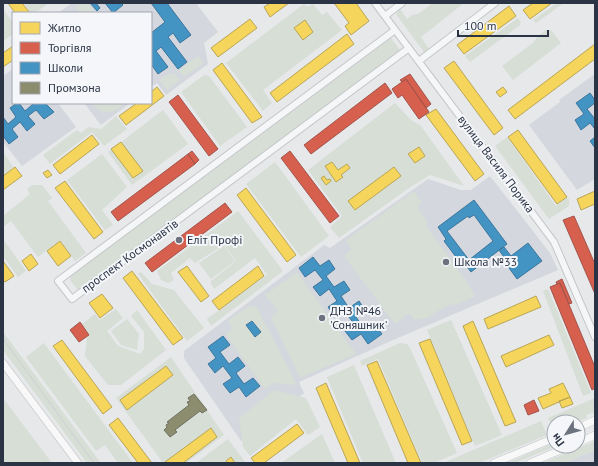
<svg xmlns="http://www.w3.org/2000/svg" width="598" height="466" font-family="'PT Sans',sans-serif">
  <style>
    .built { fill: #d4d7dd }
    .green { fill: #d6ded6 }
    .homes { fill: #f6d55c; stroke: #b9a555 }
    .shops { fill: #d6604d; stroke: #a3534b }
    .schools { fill: #4393c3; stroke: #3c769d; fill-rule: evenodd }
    .industry { fill: #8c8c6e; stroke: #6f7262 }
    .lines { fill: none; stroke-linecap: round; stroke-linejoin: round }
    .minor-casing { stroke: #c4c6c8; stroke-width: 8 }
    .major-casing { stroke: #c2c5c8; stroke-width: 8 }
    .minor { stroke: #f5f6f7; stroke-width: 6 }
    .major { stroke: #f8f8f8; stroke-width: 7 }
    .tram { stroke: #cecfd2; stroke-width: 1 }
    .poi-dot { fill: #6c737f; stroke: #f4f6f9; stroke-width: 1.5 }
    .labels { text-anchor: middle; stroke-width: 4; stroke-linejoin: round; paint-order: stroke }
    .street-label { font-size: 12px; fill: #2b3445; stroke: #f4f6f9 }
    .poi-label { font-size: 12px; fill: #2b3445; stroke: #f4f6f9; text-anchor: start }
  </style>
  <rect width="100%" height="100%" fill="#e6e8ea"/>
  <!-- built -->
  <path class="built" d="M 72,3 L 196,3 L 218,32 L 204,43 L 208,64 L 166,95 L 157,83 L 151,87 L 151,13 L 58,13 Z
    M 13,69 L 13,103 L 58,103 L 76,127 L 22,166 L 3,142 L 3,76 Z
    M 595,74 L 595,179 L 577,190 L 529,125 L 560,102 L 559,100 Z
    M 84,103 L 130,103 L 101,125 Z
    M 490,176 L 550,253 L 558,270 L 393,340 L 299,382 L 304,393 L 241,441 L 184,358 L 184,351 L 324,245 L 330,248 L 428,179 L 461,190 L 471,190 Z
    M 595,450 L 595,463 L 565,463 Z"/>
  <!-- green -->
  <path class="green" d="M 24,3 L 49,3 L 35,13 L 31,13 Z
    M 82,3 L 88,3 L 95,13 L 81,13 L 76,7 Z
    M 433,3 L 464,3 L 421,37 L 429,49 L 424,52 L 396,14 L 400,9 L 407,19 L 412,15 L 418,14 Z
    M 557,3 L 564,3 L 536,23 L 533,20 Z
    M 304,4 L 307,7 L 313,4 L 322,15 L 327,12 L 342,30 L 263,90 L 272,103 L 263,111 L 226,63 Z
    M 3,9 L 13,23 L 13,34 L 3,41 Z
    M 518,18 L 521,23 L 519,26 L 470,62 L 465,56 Z
    M 546,30 L 551,30 L 561,43 L 513,80 L 502,66 L 533,43 L 538,36 Z
    M 391,38 L 400,50 L 399,52 L 81,289 L 77,289 L 70,280 L 71,276 Z
    M 198,56 L 204,63 L 184,77 L 179,70 Z
    M 168,74 L 175,74 L 180,80 L 167,90 L 159,80 Z
    M 204,75 L 209,76 L 247,127 L 220,146 L 181,92 Z
    M 91,103 L 124,103 C 115,116 100,115 91,103 Z
    M 395,103 L 411,120 L 421,126 L 464,186 L 430,175 L 409,188 L 339,238 L 330,227 L 342,216 L 308,170 Z
    M 163,110 L 188,144 L 132,185 L 108,152 Z
    M 116,116 L 127,129 L 104,146 L 92,132 L 50,164 L 43,155 L 77,130 L 81,133 L 88,127 L 101,129 Z
    M 507,137 L 556,206 L 567,198 L 569,199 L 569,206 L 549,219 L 495,146 Z
    M 3,152 L 13,167 L 3,175 Z
    M 102,154 L 127,187 L 102,210 L 113,225 L 105,230 L 67,180 Z
    M 275,162 L 329,236 L 301,257 L 246,184 Z
    M 32,185 L 42,185 L 52,198 L 48,201 L 86,253 L 75,261 L 60,240 L 38,257 L 11,221 L 3,227 L 3,216 L 30,194 L 27,189 Z
    M 414,191 L 422,203 L 417,207 L 428,222 L 425,224 L 466,281 L 475,296 L 453,306 L 451,303 L 427,318 L 414,320 L 409,313 L 395,324 L 344,256 L 352,249 L 346,240 Z
    M 238,211 L 283,271 L 211,326 L 207,319 L 267,275 L 255,258 L 214,289 L 210,282 L 236,261 L 224,245 L 195,263 L 190,258 L 171,273 L 174,280 L 168,283 L 161,280 L 157,271 Z
    M 3,239 L 26,271 L 18,277 L 3,256 Z
    M 224,246 L 235,261 L 211,279 L 199,263 Z
    M 141,272 L 152,284 L 174,290 L 204,328 L 187,341 L 138,274 Z
    M 297,272 L 356,354 L 300,378 L 271,317 L 278,311 L 265,295 Z
    M 548,289 L 591,393 L 583,396 L 543,291 Z
    M 256,306 L 297,385 L 274,383 L 265,389 L 226,335 L 232,328 L 228,320 L 248,307 Z
    M 116,309 L 123,318 L 107,331 L 118,346 L 140,354 L 144,349 L 144,332 L 131,316 L 137,310 L 166,350 L 121,385 L 108,385 L 85,356 L 87,338 L 90,335 L 82,324 L 95,314 L 100,320 Z
    M 127,319 L 139,334 L 137,350 L 121,345 L 111,331 Z
    M 451,320 L 502,435 L 475,446 L 427,330 Z
    M 3,332 L 101,463 L 87,463 L 3,350 Z
    M 44,343 L 46,346 L 133,463 L 118,463 L 105,445 L 96,451 L 26,357 Z
    M 400,343 L 407,344 L 410,348 L 457,453 L 434,463 L 422,463 L 378,359 L 362,366 L 360,361 Z
    M 171,357 L 224,435 L 186,463 L 163,463 L 116,398 Z
    M 354,365 L 396,463 L 363,463 L 327,377 Z
    M 274,390 L 306,398 L 320,427 L 308,435 L 296,419 L 250,456 L 243,447 L 239,418 Z
    M 3,398 L 52,463 L 3,463 Z
    M 595,398 L 595,412 L 586,415 L 587,418 L 576,422 L 554,422 L 554,431 L 548,418 Z
    M 541,421 L 547,435 L 479,463 L 443,463 Z
    M 322,434 L 335,463 L 281,463 Z
    M 228,439 L 246,463 L 196,463 Z
    M 595,441 L 595,450 L 565,463 L 543,463 Z
    M 554,443 L 554,446 L 556,446 L 515,463 L 507,463 Z"/>
  <!-- homes -->
  <path class="homes" d="M 8,3 L 22,3 L 30,13 L 15,13 Z
    M 270,3 L 289,3 L 270,17 L 264,7 Z
    M 334,3 L 356,3 L 369,21 L 351,35 L 345,26 L 349,23 Z
    M 533,3 L 552,3 L 530,19 L 523,10 Z
    M 509,6 L 516,16 L 464,54 L 457,45 Z
    M 250,19 L 257,28 L 218,57 L 211,48 Z
    M 305,20 L 313,32 L 303,40 L 294,28 Z
    M 347,34 L 354,44 L 277,102 L 270,93 Z
    M 595,44 L 595,59 L 515,119 L 508,110 Z
    M 13,46 L 13,60 L 3,67 L 3,53 Z
    M 454,61 L 503,128 L 494,135 L 444,68 Z
    M 222,63 L 262,117 L 252,123 L 213,70 Z
    M 157,87 L 164,96 L 126,125 L 119,116 L 137,103 L 151,103 L 151,92 Z
    M 503,87 L 507,92 L 500,97 L 496,92 Z
    M 436,109 L 484,174 L 475,181 L 426,115 Z
    M 518,130 L 567,197 L 557,204 L 508,137 Z
    M 92,135 L 99,144 L 60,174 L 53,165 Z
    M 121,142 L 143,171 L 133,178 L 111,149 Z
    M 419,147 L 425,156 L 415,163 L 408,154 Z
    M 332,162 L 338,170 L 347,164 L 350,168 L 341,175 L 343,177 L 336,182 L 325,166 Z
    M 15,167 L 22,176 L 3,190 L 3,176 Z
    M 394,167 L 401,176 L 355,210 L 348,201 Z
    M 48,170 L 52,175 L 47,178 L 43,173 Z
    M 324,176 L 327,180 L 330,179 L 331,181 L 326,185 L 321,178 Z
    M 65,181 L 103,232 L 94,239 L 55,188 Z
    M 246,188 L 296,255 L 287,262 L 237,195 Z
    M 595,191 L 595,204 L 581,210 L 577,199 Z
    M 60,241 L 71,256 L 58,266 L 47,251 Z
    M 31,254 L 38,264 L 29,271 L 22,261 Z
    M 3,261 L 14,276 L 5,282 L 3,280 Z
    M 187,266 L 209,296 L 201,302 L 178,272 Z
    M 258,266 L 264,276 L 219,310 L 212,301 Z
    M 132,271 L 183,338 L 173,345 L 123,278 Z
    M 102,294 L 113,308 L 100,318 L 89,303 Z
    M 536,296 L 541,307 L 488,329 L 484,319 Z
    M 473,321 L 516,422 L 505,426 L 463,326 Z
    M 549,335 L 554,345 L 506,367 L 501,356 Z
    M 430,339 L 472,441 L 462,445 L 419,343 Z
    M 62,340 L 112,407 L 103,414 L 53,346 Z
    M 377,361 L 421,463 L 408,463 L 367,365 Z
    M 166,366 L 173,375 L 127,410 L 120,400 Z
    M 326,383 L 360,463 L 348,463 L 316,388 Z
    M 563,383 L 570,397 L 543,409 L 538,398 L 551,393 L 549,389 Z
    M 570,397 L 573,404 L 562,408 L 559,401 Z
    M 118,418 L 152,463 L 138,463 L 109,425 Z
    M 297,424 L 304,433 L 264,463 L 255,463 L 251,458 Z
    M 211,428 L 217,437 L 183,463 L 166,463 L 165,462 Z
    M 231,457 L 235,463 L 227,463 L 226,461 Z"/>
  <!-- shops -->
  <path class="shops" d="M 410,74 L 431,104 L 426,108 L 406,79 L 402,82 L 400,80 Z
    M 406,79 L 429,112 L 419,119 L 402,95 L 398,98 L 392,89 Z
    M 385,83 L 392,93 L 311,154 L 304,145 Z
    M 178,95 L 218,149 L 209,156 L 169,102 Z
    M 192,151 L 199,160 L 195,164 L 188,154 Z
    M 290,151 L 339,216 L 330,223 L 281,158 Z
    M 188,154 L 195,164 L 118,221 L 111,212 Z
    M 225,203 L 232,212 L 152,272 L 145,263 Z
    M 574,216 L 595,264 L 595,294 L 563,220 Z
    M 562,279 L 572,303 L 569,304 L 560,283 L 557,284 L 556,282 Z
    M 560,283 L 595,367 L 595,388 L 592,390 L 550,287 Z
    M 80,322 L 89,335 L 79,342 L 70,330 Z
    M 534,400 L 539,411 L 528,415 L 524,405 Z"/>
  <!-- schools -->
  <path class="schools" d="M 90,3 L 96,3 L 100,8 L 97,11 Z
    M 105,3 L 121,3 L 123,5 L 113,13 Z
    M 151,3 L 167,3 L 191,35 L 180,43 L 173,33 L 168,37 L 187,62 L 178,69 L 161,47 L 156,51 L 168,67 L 158,74 L 151,64 L 151,33 L 165,22 Z
    M 590,93 L 595,100 L 595,103 L 587,109 L 595,119 L 595,129 L 590,123 L 581,130 L 575,120 L 584,114 L 576,103 Z
    M 17,103 L 19,103 L 25,111 L 33,104 L 32,103 L 45,103 L 54,112 L 44,119 L 36,110 L 28,116 L 35,124 L 27,131 L 20,122 L 12,129 L 18,137 L 9,144 L 3,136 L 3,117 L 8,124 L 16,117 L 10,108 Z
    M 595,137 L 595,148 L 590,141 Z
    M 474,200 L 507,244 L 471,272 L 461,259 L 459,261 L 444,241 L 446,239 L 438,227 ZM 474,215 L 493,241 L 469,260 L 447,231 L 468,216 L 469,218 Z
    M 528,243 L 542,261 L 517,279 L 504,261 L 506,260 L 499,250 L 504,247 L 511,256 Z
    M 313,257 L 320,266 L 329,260 L 335,269 L 326,276 L 334,287 L 344,281 L 350,290 L 341,296 L 349,308 L 359,301 L 365,310 L 356,317 L 366,331 L 375,325 L 382,334 L 368,344 L 361,334 L 352,340 L 345,331 L 354,324 L 344,310 L 335,317 L 328,307 L 337,301 L 329,289 L 320,296 L 313,287 L 323,280 L 315,270 L 305,277 L 299,268 Z
    M 252,321 L 261,332 L 255,337 L 246,325 Z
    M 223,336 L 230,345 L 220,352 L 229,364 L 238,357 L 245,366 L 236,373 L 244,384 L 253,378 L 260,386 L 246,397 L 239,387 L 230,393 L 223,384 L 232,378 L 223,366 L 215,373 L 208,364 L 216,358 L 208,347 Z"/>
  <!-- industry -->
  <path class="industry" d="M 194,394 L 207,410 L 202,413 L 200,411 L 175,430 L 177,432 L 170,437 L 164,430 L 167,427 L 166,425 L 169,423 L 167,422 L 189,405 L 187,402 L 190,401 L 188,398 Z"/>
  <g class="lines">
    <defs>
      <path id="minor" d="M 375,3 L 554,242 L 595,337
        M 385,16 L 402,3
        M 395,30 L 58,281 L 72,299 L 409,48
        M 419,61 L 495,3"/>
      <path id="major" d="M 3,363 L 78,463
        M 578,428 L 595,420
        M 578,443 L 595,435
        M 494,463 L 554,438
        M 530,463 L 570,446"/>
    </defs>
    <!-- minor casing -->
    <use href="#minor" class="minor-casing"/>
    <!-- major casing -->
    <use href="#major" class="major-casing"/>
    <!-- minor -->
    <use href="#minor" class="minor"/>
    <!-- major -->
    <use href="#major" class="major"/>
    <!-- tram -->
    <path class="tram" d="M 3,339 L 94,463"/>
  </g>
  <!-- markers -->
  <g class="poi-dot">
    <circle cx="179" cy="240" r="4"/>
    <circle cx="446" cy="262" r="4"/>
    <circle cx="322" cy="318" r="4"/>
  </g>
  <g class="labels">
    <!-- street labels -->
    <g class="street-label">
      <text transform="translate(496 164) rotate(53)" y="4">вулиця Василя Порика</text>
      <text transform="translate(130 256) rotate(-36)" y="4">проспект Космонавтів</text>
    </g>
    <!-- poi labels -->
    <g class="poi-label">
      <text x="187" y="244">Еліт Профі</text>
      <text x="454" y="266">Школа №33</text>
      <text x="330" y="315">ДНЗ №46<tspan x="330" dy="14">'Соняшник'</tspan></text>
    </g>
  </g>
  <!-- border -->
  <rect width="598" height="466" fill="none" stroke="#2b3445" stroke-width="8"/>
  <!-- legend -->
  <rect x="12" y="12" width="140" height="92" fill="#f4f6f9" stroke="#a4a8b1"/>
  <rect x="20" y="22" width="20" height="12" fill="#f6d55c" stroke="#a4a8b1"/>
  <text x="48" y="32" font-size="12" fill="#2b3445">Житло</text>
  <rect x="20" y="42" width="20" height="12" fill="#d6604d" stroke="#a4a8b1"/>
  <text x="48" y="52" font-size="12" fill="#2b3445">Торгівля</text>
  <rect x="20" y="62" width="20" height="12" fill="#4393c3" stroke="#a4a8b1"/>
  <text x="48" y="72" font-size="12" fill="#2b3445">Школи</text>
  <rect x="20" y="82" width="20" height="12" fill="#8c8c6e" stroke="#a4a8b1"/>
  <text x="48" y="92" font-size="12" fill="#2b3445">Промзона</text>
  <!-- north arrow -->
  <g transform="translate(566 434) rotate(233)"><circle r="19" fill="#f4f6f9" stroke="#a4a8b1"/>
  <path d="M0-3L7 15L0 10L-7 15Z" fill="#6c737f"/>
  <text y="-6" font-size="11" font-weight="bold" text-anchor="middle" fill="#2b3445">Пн</text>
  </g>
  <!-- scale -->
  <path d="M458 30v6h90v-6" fill="none" stroke="#2b3445" stroke-width="2"/>
  <text x="464" y="30" font-size="12" fill="#2b3445" stroke="#f4f6f9" stroke-width="3" paint-order="stroke">100 m</text>
</svg>
